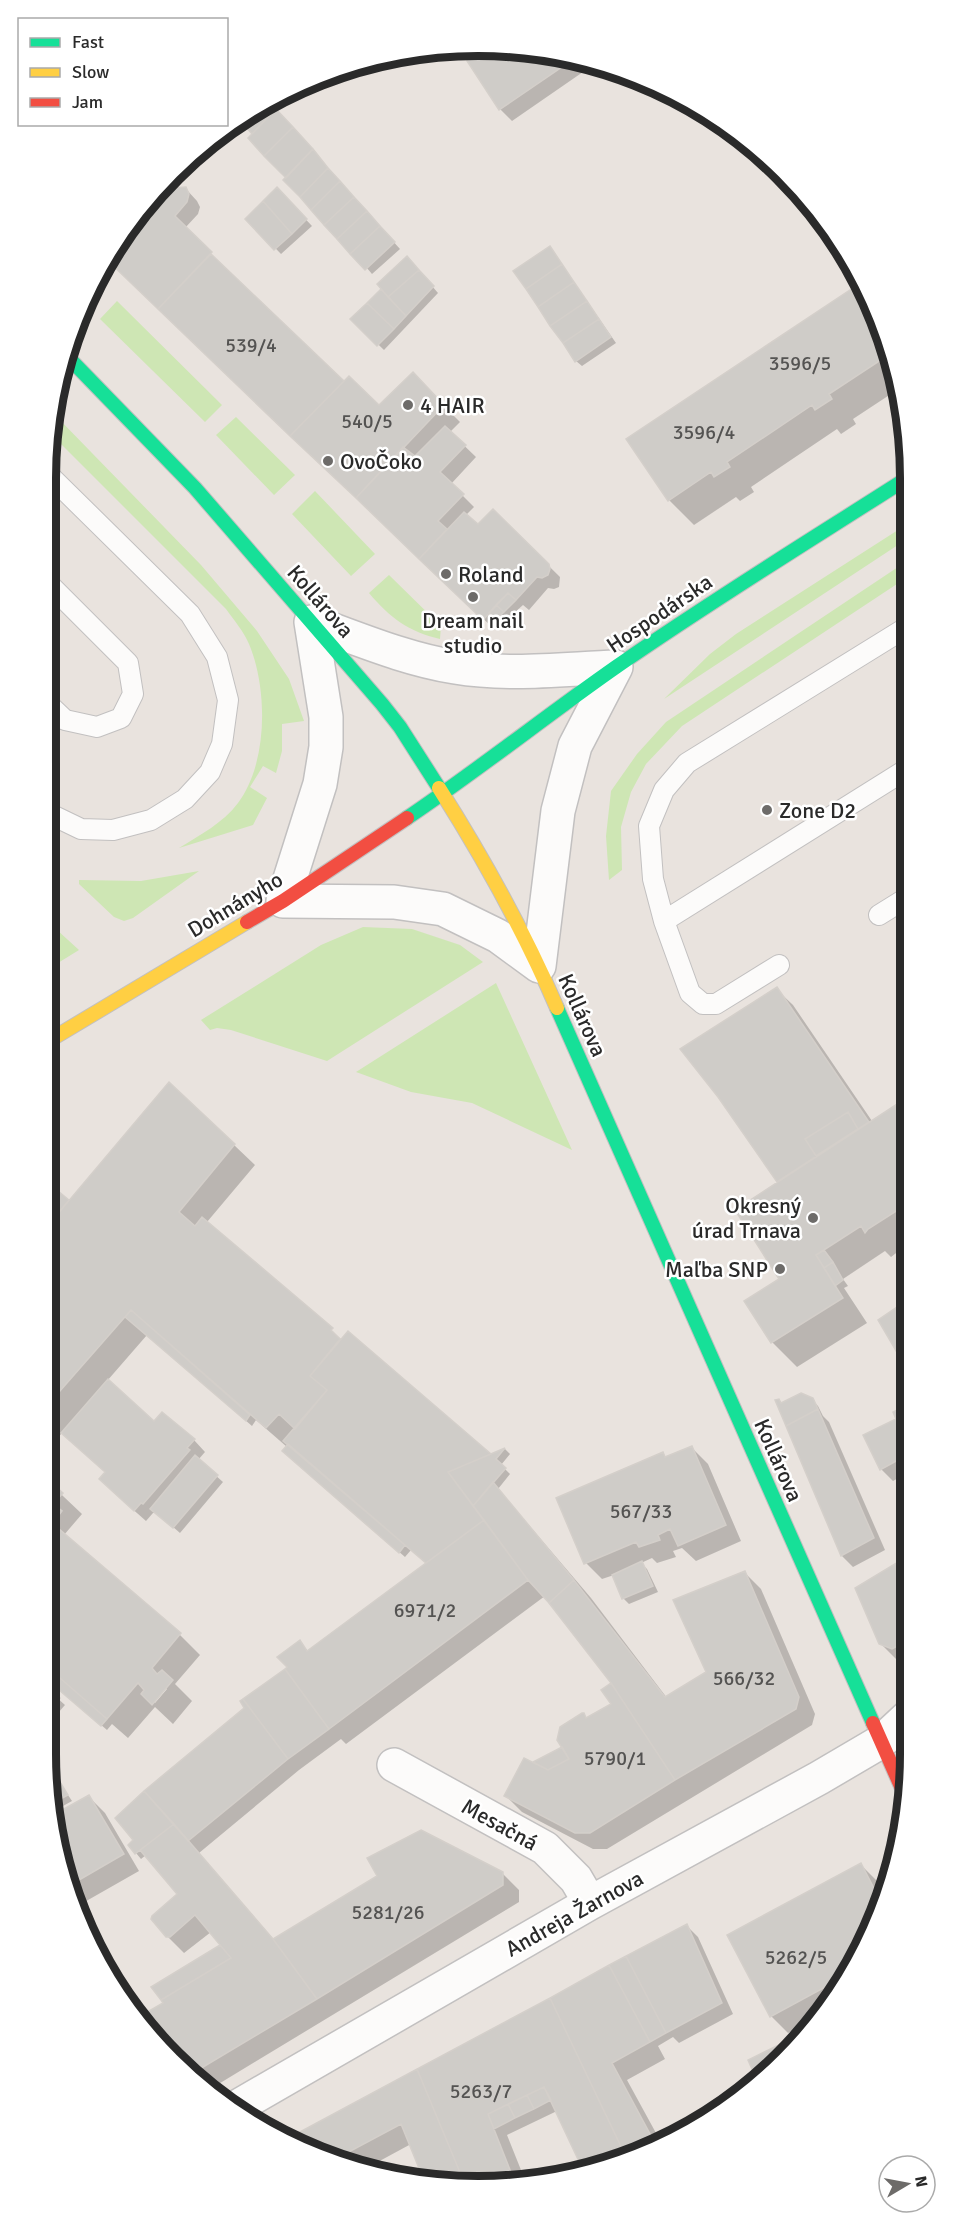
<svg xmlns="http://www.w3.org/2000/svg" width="955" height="2232" font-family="Signika,sans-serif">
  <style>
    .green { fill: #cee6b4 }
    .shadow { fill: #0003; fill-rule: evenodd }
    .building { fill: #cfccc8; stroke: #d4cfca; stroke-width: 1.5 }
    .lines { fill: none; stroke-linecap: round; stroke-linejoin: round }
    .lane-casing { stroke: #c2c0c0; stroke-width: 22 }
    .street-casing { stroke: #c2c0c0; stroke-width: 36 }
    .fast-casing { stroke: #c2c0c0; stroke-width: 16 }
    .slow-casing { stroke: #c2c0c0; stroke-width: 16 }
    .jam-casing { stroke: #c2c0c0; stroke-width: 16 }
    .lane { stroke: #fcfbfa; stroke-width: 20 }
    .street { stroke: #fcfbfa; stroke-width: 33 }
    .fast { stroke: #16e098; stroke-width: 14 }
    .slow { stroke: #ffcf43; stroke-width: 14 }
    .jam { stroke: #f24e42; stroke-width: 14 }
    .poi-dot { fill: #6d6b69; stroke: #fff; stroke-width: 2 }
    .labels { text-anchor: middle; stroke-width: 5; stroke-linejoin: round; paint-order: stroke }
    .number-label { font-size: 20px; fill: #545352 }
    .poi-label { font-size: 22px; fill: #2a2a2a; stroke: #fff; text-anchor: start }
    .street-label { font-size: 22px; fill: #2a2a2a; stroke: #fff }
    .rim { fill: none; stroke: #2a2a2a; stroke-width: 8 }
  </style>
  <rect width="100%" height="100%" fill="#e9e3de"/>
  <!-- green -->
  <path class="green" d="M 117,301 L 222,405 L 205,422 L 100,319 Z
    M 55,415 L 201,565 L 257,631 L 289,679 L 304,721 L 282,724 L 282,751 L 276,773 L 263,766 L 250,787 L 267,798 L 253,825 L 179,848 C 200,835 223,823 238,803 C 268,763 268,689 249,644 C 244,632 234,620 226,609 L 52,435 Z
    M 236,417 L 295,475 L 274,495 L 216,435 Z
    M 315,491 L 375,554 L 351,576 L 292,514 Z
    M 907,528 L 907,539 L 664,699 L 710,654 L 736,634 L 898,530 Z
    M 907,561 L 907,582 L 900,582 L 682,726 L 646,764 L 631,792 L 621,827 L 622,870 L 609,880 L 606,836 L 611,791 L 637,754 L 666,722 Z
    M 389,575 L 441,626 L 440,639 C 409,632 389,617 369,593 Z
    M 199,871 L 133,918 L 124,921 L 114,917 L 79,884 L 79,880 L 141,881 Z
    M 45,919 L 79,950 L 45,971 Z
    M 363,927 L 412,929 L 460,945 L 483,962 L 327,1061 L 231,1030 L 217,1028 L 210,1030 L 201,1020 L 321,945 Z
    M 496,983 L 572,1150 L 472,1103 L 411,1092 L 356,1072 Z"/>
  <!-- shadow -->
  <path class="shadow" d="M 491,47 L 534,49 L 596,63 L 512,121 L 500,109 Z
    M 267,101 L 400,249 L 372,274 L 245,124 L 227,143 L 217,133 Z
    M 168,178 L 175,185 L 171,189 L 186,189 L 197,201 L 200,207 L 198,214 L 185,228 L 222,265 L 221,266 L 344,383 L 379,407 L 413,375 L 460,422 L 450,432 L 476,457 L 451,484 L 474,507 L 466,515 L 478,526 L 493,511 L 560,577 L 559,587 L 554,589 L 548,588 L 529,610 L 523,605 L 495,630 L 106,257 L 152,193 Z
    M 277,189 L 312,226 L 281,254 L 247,219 Z
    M 550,248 L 616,343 L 582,366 L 576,361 Z
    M 413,264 L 438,293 L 384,350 L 352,319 L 383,289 Z
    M 863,283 L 897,390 L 853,419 L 856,424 L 841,434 L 837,429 L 751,487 L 754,492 L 740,501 L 736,497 L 694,525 L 669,500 L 628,440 Z
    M 776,989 L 793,1005 L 872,1121 L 908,1099 L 909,1243 L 891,1257 L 885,1251 L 843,1279 L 848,1286 L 844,1288 L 867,1323 L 797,1367 L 772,1342 L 781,1280 L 779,1182 L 719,1096 Z
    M 234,1145 L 255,1165 L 207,1222 L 342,1340 L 491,1455 L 505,1449 L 510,1454 L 501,1465 L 510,1474 L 498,1489 L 591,1598 L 667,1698 L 708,1673 L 745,1573 L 761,1589 L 815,1714 L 812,1725 L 607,1849 L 593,1849 L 522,1812 L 506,1796 L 540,1767 L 536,1763 L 564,1748 L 584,1715 L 588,1719 L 613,1704 L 613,1683 L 545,1596 L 346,1744 L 341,1739 L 299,1770 L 199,1853 L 274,1940 L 502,1873 L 519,1890 L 519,1902 L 212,2088 L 152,2039 L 138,2020 L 165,2003 L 154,1987 L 222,1945 L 211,1932 L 184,1953 L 167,1936 L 179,1895 L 146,1855 L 141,1859 L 136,1853 L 246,1708 L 289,1667 L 299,1642 L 309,1652 L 427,1564 L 411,1550 L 405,1557 L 290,1457 L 287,1447 L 256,1420 L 252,1426 L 147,1335 L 107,1381 L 155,1423 L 194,1440 L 205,1452 L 198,1460 L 223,1482 L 180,1533 L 157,1513 L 153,1513 L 146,1521 L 112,1491 L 106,1473 L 62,1433 L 54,1442 L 45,1434 L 45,1197 L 53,1188 L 69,1202 Z
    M 779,1400 L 782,1404 L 812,1400 L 818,1406 L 823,1416 L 829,1422 L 885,1550 L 853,1567 L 842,1556 Z
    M 909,1406 L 909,1472 L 893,1481 L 881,1469 L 898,1420 L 895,1413 Z
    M 692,1448 L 708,1464 L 741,1541 L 696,1561 L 682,1548 L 673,1551 L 676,1557 L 657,1563 L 652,1558 L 641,1563 L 647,1569 L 658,1592 L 629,1604 L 624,1599 L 614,1575 L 602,1579 L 586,1563 L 663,1454 L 667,1458 Z
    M 45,1479 L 82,1514 L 64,1535 L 180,1635 L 200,1655 L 175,1684 L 192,1701 L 173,1724 L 155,1707 L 128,1738 L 112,1724 L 107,1730 L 45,1677 ZM 165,1687 L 167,1689 L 155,1703 L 153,1701 Z
    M 909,1556 L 910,1664 L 909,1665 L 897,1660 L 880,1643 L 857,1589 Z
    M 45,1687 L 65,1705 L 51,1721 L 45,1716 Z
    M 60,1783 L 72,1801 L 54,1811 L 50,1786 Z
    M 89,1797 L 105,1813 L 139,1871 L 74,1908 L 68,1894 L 55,1816 Z
    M 861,1865 L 877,1881 L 885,1897 L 823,2014 L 788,2033 L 771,2016 L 729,1936 Z
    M 687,1926 L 698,1937 L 733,2014 L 679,2043 L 673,2037 L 658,2046 L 665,2059 L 627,2080 L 662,2144 L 643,2154 L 585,2172 L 557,2111 L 507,2135 L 525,2180 L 427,2183 L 411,2144 L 363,2170 L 339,2164 L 287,2141 Z
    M 123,1998 L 130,2003 L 137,2016 L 136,2017 Z"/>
  <!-- building -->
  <path class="building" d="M 488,47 L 534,49 L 575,58 L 499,110 L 467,61 Z
    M 269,100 L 276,109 L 252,134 L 239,119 Z
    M 276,109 L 293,127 L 264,156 L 248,138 Z
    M 239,119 L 220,138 L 216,133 L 240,119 Z
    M 293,127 L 313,149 L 286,178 L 264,156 Z
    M 313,149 L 328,168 L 300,197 L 283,180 Z
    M 328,168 L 340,181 L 311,210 L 300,197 Z
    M 165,181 L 172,188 L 186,187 L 189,194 L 187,202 L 175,216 L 212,252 L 158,309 L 105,258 L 152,193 Z
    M 340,181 L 354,197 L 324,225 L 311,210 Z
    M 277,187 L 307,219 L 292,234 L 263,201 Z
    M 354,197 L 367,211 L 337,239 L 324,225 Z
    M 263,201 L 292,234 L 274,250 L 245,219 Z
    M 367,211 L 380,226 L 350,254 L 337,239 Z
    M 380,226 L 395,242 L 365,270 L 350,254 Z
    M 550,246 L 562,264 L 526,289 L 513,271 Z
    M 211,254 L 344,381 L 290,436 L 158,309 Z
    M 407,256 L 419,270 L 388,297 L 377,284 Z
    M 562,264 L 574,282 L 538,307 L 526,289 Z
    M 419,270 L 434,286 L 406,316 L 388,297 Z
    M 574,282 L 587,301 L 550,326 L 538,307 Z
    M 862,282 L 866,287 L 887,356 L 829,394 L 832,399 L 815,410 L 812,405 L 727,462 L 730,467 L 714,477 L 711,472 L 668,501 L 626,439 Z
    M 381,289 L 406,316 L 394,329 L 367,303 Z
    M 587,301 L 599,319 L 563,343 L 550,326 Z
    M 367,303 L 394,329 L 377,346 L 350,319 Z
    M 599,319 L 611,337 L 575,362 L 563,343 Z
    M 413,372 L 444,405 L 356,498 L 290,436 L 349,376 L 379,405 Z
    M 445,426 L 466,445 L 440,472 L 464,494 L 438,521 L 447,529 L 419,559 L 356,498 L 403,447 L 415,456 Z
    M 493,509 L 549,564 L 550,569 L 548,575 L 542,578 L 537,577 L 516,600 L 508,593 L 483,620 L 419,559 L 464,512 L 478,524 Z
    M 508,593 L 516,600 L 504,612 L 496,605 Z
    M 496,605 L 504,612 L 496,619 L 489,613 Z
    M 777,987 L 869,1122 L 777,1182 L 718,1097 L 680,1049 Z
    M 169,1082 L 235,1144 L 179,1212 L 195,1226 L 202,1217 L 333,1328 L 331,1330 L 340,1339 L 310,1376 L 327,1390 L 295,1429 L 279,1414 L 266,1428 L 131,1310 L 45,1408 L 45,1229 Z
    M 908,1097 L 908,1197 L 904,1199 L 908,1206 L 905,1208 L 904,1206 L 868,1229 L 865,1233 L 861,1226 L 816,1255 L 843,1298 L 771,1343 L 744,1301 L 779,1279 L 735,1210 Z
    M 848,1112 L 858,1129 L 816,1156 L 805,1139 Z
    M 52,1186 L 69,1200 L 45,1229 L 45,1195 Z
    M 824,1250 L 833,1262 L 824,1268 L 816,1255 Z
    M 833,1262 L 843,1280 L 835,1286 L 824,1268 Z
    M 909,1299 L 909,1373 L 878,1320 Z
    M 131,1310 L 250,1415 L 246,1421 L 125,1317 Z
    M 348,1331 L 491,1454 L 448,1472 L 484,1520 L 426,1563 L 283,1441 L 327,1390 L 310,1376 Z
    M 108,1379 L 154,1421 L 162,1412 L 195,1439 L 187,1448 L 190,1450 L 143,1504 L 141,1503 L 134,1511 L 99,1479 L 105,1472 L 61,1433 Z
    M 801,1393 L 813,1398 L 818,1409 L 786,1426 L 775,1400 L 779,1399 L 781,1403 Z
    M 909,1404 L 909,1454 L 880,1470 L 863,1435 L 896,1419 L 893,1412 Z
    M 818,1409 L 874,1538 L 841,1556 L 786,1426 Z
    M 288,1444 L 405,1545 L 399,1553 L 282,1451 Z
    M 692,1446 L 726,1525 L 678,1546 L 670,1529 L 658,1535 L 660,1540 L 639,1547 L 636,1542 L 584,1564 L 556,1498 L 663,1452 L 665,1457 Z
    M 505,1448 L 496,1459 L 506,1468 L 473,1506 L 448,1472 Z
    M 195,1455 L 218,1475 L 173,1528 L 150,1509 Z
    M 45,1477 L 63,1493 L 45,1513 Z
    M 493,1482 L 574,1580 L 549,1603 L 528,1580 L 473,1506 Z
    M 53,1504 L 62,1511 L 53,1523 L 45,1517 L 45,1513 Z
    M 45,1517 L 181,1633 L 152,1668 L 157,1674 L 162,1670 L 173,1680 L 152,1705 L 141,1694 L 144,1690 L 138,1683 L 107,1719 L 45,1665 Z
    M 484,1520 L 528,1580 L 329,1729 L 285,1669 L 287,1667 L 277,1657 L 300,1640 L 307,1651 Z
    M 903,1559 L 909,1570 L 910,1639 L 892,1649 L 879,1644 L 855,1588 Z
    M 642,1561 L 653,1586 L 622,1599 L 612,1575 Z
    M 745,1571 L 799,1697 L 796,1709 L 675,1780 L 611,1683 L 549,1603 L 574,1580 L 665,1697 L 706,1672 L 673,1600 Z
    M 45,1665 L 107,1719 L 101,1726 L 45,1678 Z
    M 285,1669 L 329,1729 L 288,1759 L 243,1699 Z
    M 611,1683 L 675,1780 L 590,1833 L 575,1833 L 504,1796 L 524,1758 L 548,1770 L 569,1759 L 557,1740 L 560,1727 L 582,1713 L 584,1713 L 586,1718 L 611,1704 L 601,1690 Z
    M 45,1685 L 60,1698 L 45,1716 Z
    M 243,1699 L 288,1759 L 188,1841 L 144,1791 L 244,1708 L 240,1701 Z
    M 562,1747 L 569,1759 L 548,1770 L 533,1762 Z
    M 60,1782 L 68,1795 L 53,1803 L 50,1784 Z
    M 144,1791 L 174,1824 L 135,1854 L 128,1845 L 133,1840 L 115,1818 Z
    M 89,1795 L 124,1854 L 67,1887 L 55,1814 Z
    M 174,1824 L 273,1939 L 317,1999 L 193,2073 L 152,2039 L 137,2018 L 163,2003 L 161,2000 L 231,1958 L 195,1915 L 170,1937 L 166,1937 L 151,1919 L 152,1916 L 177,1894 L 140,1850 Z
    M 421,1830 L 503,1872 L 503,1885 L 317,1999 L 273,1939 L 377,1876 L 367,1858 Z
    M 861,1863 L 882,1904 L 842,1978 L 770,2017 L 727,1935 Z
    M 687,1924 L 722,2003 L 666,2033 L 626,1956 Z
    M 220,1945 L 231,1958 L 161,2000 L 151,1987 Z
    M 626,1956 L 666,2033 L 650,2042 L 609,1965 Z
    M 609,1965 L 650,2042 L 612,2063 L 657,2147 L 643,2154 L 627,2159 L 550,1998 Z
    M 550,1998 L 627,2159 L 584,2172 L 544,2087 L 488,2114 L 514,2180 L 464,2182 L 417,2069 Z
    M 789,2040 L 791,2045 L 756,2078 L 748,2060 Z
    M 417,2069 L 464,2182 L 425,2183 L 401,2124 L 332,2161 L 285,2140 Z
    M 544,2087 L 551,2100 L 534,2109 L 527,2095 Z
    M 527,2095 L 534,2109 L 515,2118 L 508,2104 Z
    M 508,2104 L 515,2118 L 494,2129 L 488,2114 Z"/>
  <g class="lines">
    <defs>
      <path id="lane" d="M 45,580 L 128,663 L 133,694 L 121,718 L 97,727 L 65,720 L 45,701
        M 45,809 L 52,815 L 81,829 L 113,830 L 151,820 L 185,799 L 210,772 L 222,744 L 228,700 L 217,657 L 190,614 L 46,472
        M 879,915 L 908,897
        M 664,921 L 907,769
        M 779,965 L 716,1004 L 703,1004 L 690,993 L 664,921 L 653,879 L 649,826 L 664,790 L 687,763 L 907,627"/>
      <path id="street" d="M 311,622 C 359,639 405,659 455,667 C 508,676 563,669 616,667 L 575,746 L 558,811 L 539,966 L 498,936 L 443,909 L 394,902 L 283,901 L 320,784 L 326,747 L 326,717 Z
        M 394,1765 L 545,1848 L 576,1879 L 590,1903
        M 235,2108 L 590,1903 L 819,1778 L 882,1741 L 910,1715"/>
      <path id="fast" d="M 65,354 L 195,488 L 382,704 L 400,727 L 439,788
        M 407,818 C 478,770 546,716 616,667 C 711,601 809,541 906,479
        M 557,1008 L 873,1723"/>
      <path id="slow" d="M 439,788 C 484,859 524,931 557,1008
        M 45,1043 L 247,922"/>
      <path id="jam" d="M 247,922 L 283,901 L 407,818
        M 873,1723 L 904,1793"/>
    </defs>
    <!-- lane casing -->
    <use href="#lane" class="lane-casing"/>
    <!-- street casing -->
    <use href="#street" class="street-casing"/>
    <!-- fast casing -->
    <use href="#fast" class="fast-casing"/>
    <!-- slow casing -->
    <use href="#slow" class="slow-casing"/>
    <!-- jam casing -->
    <use href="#jam" class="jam-casing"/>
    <!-- lane -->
    <use href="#lane" class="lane"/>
    <!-- street -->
    <use href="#street" class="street"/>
    <!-- fast -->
    <use href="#fast" class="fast"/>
    <!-- slow -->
    <use href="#slow" class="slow"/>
    <!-- jam -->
    <use href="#jam" class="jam"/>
  </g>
  <!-- markers -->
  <g class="poi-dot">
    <circle cx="408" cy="405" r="6"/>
    <circle cx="328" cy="461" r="6"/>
    <circle cx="446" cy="574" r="6"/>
    <circle cx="473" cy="597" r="6"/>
    <circle cx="767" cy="810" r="6"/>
    <circle cx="813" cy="1218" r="6"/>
    <circle cx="780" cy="1269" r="6"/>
  </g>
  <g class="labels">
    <!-- number labels -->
    <g class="number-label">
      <text x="251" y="352">539/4</text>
      <text x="800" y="370">3596/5</text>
      <text x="367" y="428">540/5</text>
      <text x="704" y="439">3596/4</text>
      <text x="641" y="1518">567/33</text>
      <text x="425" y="1617">6971/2</text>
      <text x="744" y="1685">566/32</text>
      <text x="615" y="1765">5790/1</text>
      <text x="388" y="1919">5281/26</text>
      <text x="796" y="1964">5262/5</text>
      <text x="481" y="2098">5263/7</text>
    </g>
    <!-- poi labels -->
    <g class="poi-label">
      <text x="420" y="413">4 HAIR</text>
      <text x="340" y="469">OvoČoko</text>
      <text x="458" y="582">Roland</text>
      <text x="473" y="628" text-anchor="middle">Dream nail<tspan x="473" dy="25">studio</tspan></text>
      <text x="779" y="818">Zone D2</text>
      <text x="801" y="1213" text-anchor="end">Okresný<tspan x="801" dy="25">úrad Trnava</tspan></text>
      <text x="768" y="1277" text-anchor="end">Maľba SNP</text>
    </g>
    <!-- street labels -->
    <g class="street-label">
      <text transform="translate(321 601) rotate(49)" y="8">Kollárova</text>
      <text transform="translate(659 613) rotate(-34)" y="8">Hospodárska</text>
      <text transform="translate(235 904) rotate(-31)" y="8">Dohnányho</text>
      <text transform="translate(583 1015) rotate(66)" y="8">Kollárova</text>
      <text transform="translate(779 1460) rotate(66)" y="8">Kollárova</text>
      <text transform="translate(500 1824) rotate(29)" y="8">Mesačná</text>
      <text transform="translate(574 1913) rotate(-29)" y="8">Andreja Žarnova</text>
    </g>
  </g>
  <!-- crop -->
  <path d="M0 0H955V2232H0ZM478 56H478A422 422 0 0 1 900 478V1754A422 422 0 0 1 478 2176H478A422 422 0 0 1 56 1754V478A422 422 0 0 1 478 56Z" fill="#fff" fill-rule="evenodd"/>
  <path class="rim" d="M478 56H478A422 422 0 0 1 900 478V1754A422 422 0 0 1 478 2176H478A422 422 0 0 1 56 1754V478A422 422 0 0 1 478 56Z"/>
  <!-- legend -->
  <rect x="18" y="18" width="210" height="108" fill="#ffffff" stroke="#aaaaaa" stroke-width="1.5"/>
  <rect x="30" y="38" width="30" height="9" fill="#16e098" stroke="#aaaaaa" stroke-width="1.5"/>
  <text x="72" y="48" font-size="18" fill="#2a2a2a">Fast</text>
  <rect x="30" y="68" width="30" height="9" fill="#ffcf43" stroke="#aaaaaa" stroke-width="1.5"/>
  <text x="72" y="78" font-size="18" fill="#2a2a2a">Slow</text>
  <rect x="30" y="98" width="30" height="9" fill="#f24e42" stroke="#aaaaaa" stroke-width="1.5"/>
  <text x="72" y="108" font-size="18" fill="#2a2a2a">Jam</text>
  <!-- north arrow -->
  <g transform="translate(907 2184) rotate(80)"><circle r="28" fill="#ffffff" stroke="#aaaaaa" stroke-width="1.5"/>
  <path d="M0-4.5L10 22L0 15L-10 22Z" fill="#6d6b69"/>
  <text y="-9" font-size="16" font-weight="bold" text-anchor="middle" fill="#2a2a2a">N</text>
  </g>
</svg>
